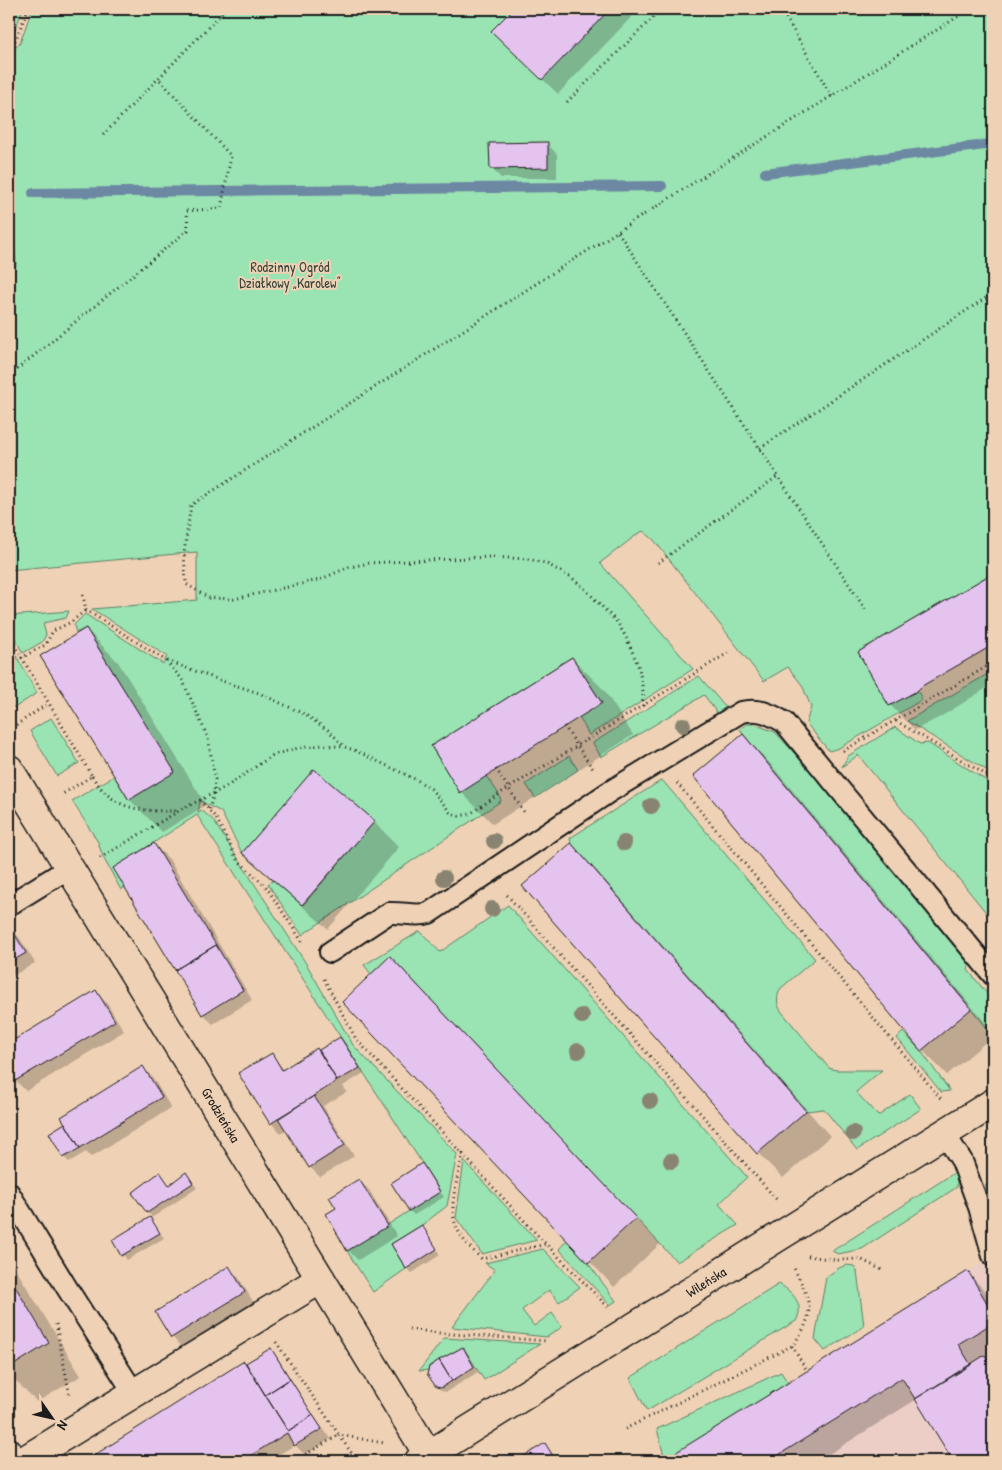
<svg xmlns="http://www.w3.org/2000/svg" width="1002" height="1470" font-family="'Patrick Hand',sans-serif">
  <style>
    .built { fill: #eccec6 }
    .green { fill: #9ae3b2; stroke: #5b8067 }
    .shadow { fill: #0003 }
    .lines { fill: none; stroke-linecap: round; stroke-linejoin: round }
    .stream { stroke: #6c88a3; stroke-width: 10 }
    .building { fill: #e5c3ef; stroke: #1c1c1c }
    .lane-casing { stroke: #1c1c1c; stroke-width: 24 }
    .street-casing { stroke: #1c1c1c; stroke-width: 31 }
    .path { stroke: #1c1c1c; stroke-width: 3; stroke-dasharray: 1 4; stroke-linecap: butt }
    .lane { stroke: #efd2b5; stroke-width: 20 }
    .street { stroke: #efd2b5; stroke-width: 28 }
    .tree { fill: #898471 }
    .labels { text-anchor: middle; stroke-width: 4; stroke-linejoin: round; paint-order: stroke }
    .park-label { font-size: 14px; fill: #35443a; stroke: #efd2b5 }
    .street-label { font-size: 14px; fill: #1c1c1c; stroke: #efd2b5 }
  </style>
  <rect width="100%" height="100%" fill="#efd2b5"/>
  <filter id="ink" filterUnits="userSpaceOnUse"><feTurbulence type="fractalNoise" baseFrequency=".02" numOctaves="2"/><feDisplacementMap in="SourceGraphic" scale="10" xChannelSelector="R" yChannelSelector="G"/><feConvolveMatrix kernelMatrix="1 2 1 2 8 2 1 2 1" color-interpolation-filters="sRGB"/></filter>
  <g filter="url(#ink)">
    <!-- built -->
    <path class="built" d="M 993,1256 L 993,1461 L 662,1461 L 788,1383 Z"/>
    <!-- green -->
    <path class="green" d="M 10,9 L 23,9 L 9,44 L 9,11 Z
      M 32,9 L 993,9 L 993,573 L 858,652 L 889,705 L 917,691 L 922,698 L 920,701 L 839,748 L 829,751 L 806,723 L 811,707 L 802,685 L 788,667 L 764,681 L 654,540 L 643,531 L 639,533 L 600,563 L 693,669 L 589,735 L 579,717 L 602,703 L 572,657 L 431,746 L 460,792 L 486,776 L 499,794 L 501,801 L 302,935 L 268,884 L 274,880 L 303,905 L 375,821 L 314,770 L 242,853 L 221,812 L 200,801 L 198,814 L 201,810 L 213,820 L 307,965 L 353,1045 L 457,1154 L 447,1206 L 422,1225 L 391,1244 L 406,1269 L 373,1292 L 347,1251 L 440,1191 L 197,815 L 114,868 L 125,887 L 121,890 L 103,857 L 98,842 L 72,801 L 114,776 L 129,800 L 174,772 L 86,628 L 76,633 L 74,625 L 85,614 L 163,664 L 167,656 L 92,609 L 197,600 L 197,552 L 9,570 L 9,296 L 16,264 L 9,169 L 9,54 L 20,43 Z
      M 69,611 L 66,618 L 43,623 L 46,635 L 42,642 L 23,653 L 9,627 L 9,616 Z
      M 9,643 L 37,693 L 14,708 L 9,701 Z
      M 993,671 L 993,774 L 907,721 Z
      M 699,676 L 726,708 L 717,713 L 704,695 L 601,757 L 593,743 Z
      M 51,718 L 79,763 L 57,776 L 30,731 Z
      M 747,724 L 754,724 L 775,732 L 821,782 L 971,959 L 968,970 L 993,1001 L 993,1035 L 743,734 L 740,729 Z
      M 895,727 L 920,744 L 928,743 L 993,785 L 993,921 L 858,755 L 842,767 L 848,756 Z
      M 569,756 L 578,770 L 535,798 L 526,784 Z
      M 662,780 L 815,959 L 780,989 C 777,997 776,1003 781,1011 L 829,1068 L 836,1070 L 882,1070 L 856,1092 L 878,1116 L 910,1094 L 921,1109 L 857,1150 L 824,1109 L 806,1111 L 571,843 L 570,838 Z
      M 508,905 L 747,1177 L 719,1204 L 738,1225 L 677,1262 L 391,957 L 371,974 L 364,965 L 420,931 L 440,952 Z
      M 903,1032 L 921,1051 L 950,1091 L 941,1092 L 897,1038 Z
      M 464,1161 L 537,1240 L 482,1254 L 456,1218 Z
      M 954,1173 L 957,1178 L 957,1187 L 862,1249 L 838,1254 L 832,1251 Z
      M 989,1184 L 993,1191 L 993,1222 L 985,1186 Z
      M 567,1240 L 588,1263 L 616,1301 L 610,1305 L 559,1249 Z
      M 543,1249 L 580,1287 L 559,1302 L 549,1290 L 522,1310 L 534,1326 L 552,1313 L 562,1327 L 547,1337 L 452,1327 L 495,1270 L 485,1263 Z
      M 846,1265 L 854,1266 L 857,1271 L 864,1326 L 825,1351 L 815,1339 L 826,1277 L 839,1268 Z
      M 779,1284 C 793,1292 805,1305 796,1321 L 647,1411 L 630,1378 Z
      M 444,1338 L 540,1344 L 484,1380 L 463,1347 L 429,1366 L 428,1370 L 419,1371 Z
      M 781,1372 L 788,1383 L 665,1460 L 657,1429 Z"/>
    <!-- shadow -->
    <path class="shadow" d="M 514,9 L 639,9 L 558,94 L 493,31 Z
      M 547,144 L 557,154 L 557,178 L 501,178 L 491,168 Z
      M 993,574 L 993,684 L 942,716 L 915,730 L 890,705 L 860,652 Z
      M 86,629 L 118,662 L 206,805 L 162,832 L 130,800 L 41,656 Z
      M 572,658 L 604,690 L 633,735 L 493,824 L 461,792 Z
      M 743,736 L 768,761 L 993,1032 L 993,1036 L 947,1075 L 922,1050 Z
      M 314,771 L 374,822 L 399,847 L 328,929 L 269,877 L 244,853 Z
      M 154,844 L 169,859 L 252,1000 L 213,1024 L 203,1014 Z
      M 571,845 L 596,870 L 830,1136 L 783,1178 L 758,1153 Z
      M 9,927 L 19,937 L 35,963 L 9,978 Z
      M 415,983 L 660,1244 L 614,1287 L 344,1002 Z
      M 96,992 L 106,1002 L 124,1031 L 26,1091 L 16,1081 L 9,1068 L 9,1045 Z
      M 340,1038 L 345,1043 L 364,1073 L 343,1086 L 347,1092 L 323,1106 L 354,1156 L 320,1177 L 310,1167 L 287,1129 L 281,1133 L 271,1123 L 271,1054 L 284,1070 L 319,1052 Z
      M 143,1068 L 153,1078 L 171,1108 L 91,1157 L 86,1152 L 69,1162 L 64,1157 L 50,1134 Z
      M 422,1165 L 444,1197 L 414,1215 L 410,1211 L 393,1183 Z
      M 190,1179 L 197,1188 L 150,1219 L 164,1238 L 127,1260 L 114,1240 L 152,1217 L 148,1213 L 169,1186 Z
      M 359,1180 L 369,1190 L 397,1236 L 358,1260 L 348,1250 L 338,1208 Z
      M 421,1227 L 426,1231 L 440,1255 L 412,1273 L 407,1268 Z
      M 9,1258 L 81,1376 L 37,1402 L 9,1374 Z
      M 229,1268 L 239,1278 L 254,1303 L 182,1347 L 172,1337 Z
      M 968,1273 L 986,1292 L 993,1303 L 993,1353 L 985,1358 L 993,1366 L 993,1461 L 955,1461 L 917,1399 L 818,1461 L 665,1461 Z
      M 270,1349 L 275,1354 L 318,1422 L 331,1439 L 305,1455 L 295,1445 L 268,1461 L 87,1461 L 244,1363 L 246,1365 Z
      M 463,1349 L 467,1353 L 478,1372 L 446,1392 L 442,1391 L 437,1386 Z
      M 545,1445 L 559,1461 L 518,1461 Z"/>
    <g class="lines">
      <!-- stream -->
      <path class="stream" d="M 765,173 L 993,144
        M 33,193 L 662,186"/>
    </g>
    <!-- building -->
    <path class="building" d="M 513,9 L 610,9 L 542,80 L 491,31 Z
      M 548,142 L 548,168 L 490,169 L 489,143 Z
      M 993,573 L 993,645 L 922,686 L 917,691 L 889,706 L 858,652 Z
      M 86,628 L 175,772 L 129,800 L 40,656 Z
      M 572,657 L 602,703 L 460,793 L 431,746 Z
      M 743,734 L 971,1009 L 921,1051 L 693,776 Z
      M 314,769 L 375,821 L 302,905 L 242,853 Z
      M 154,843 L 216,945 L 175,970 L 113,868 Z
      M 571,843 L 806,1111 L 757,1154 L 522,886 Z
      M 9,925 L 26,953 L 9,963 Z
      M 216,945 L 243,990 L 202,1015 L 175,970 Z
      M 390,956 L 636,1218 L 588,1263 L 342,1002 Z
      M 96,990 L 115,1021 L 15,1081 L 9,1070 L 9,1043 Z
      M 340,1037 L 360,1068 L 337,1081 L 319,1050 Z
      M 317,1048 L 337,1081 L 270,1124 L 238,1073 L 272,1053 L 282,1070 Z
      M 143,1066 L 162,1097 L 80,1148 L 61,1117 Z
      M 314,1096 L 345,1145 L 309,1168 L 278,1118 Z
      M 65,1123 L 80,1148 L 63,1158 L 49,1133 Z
      M 422,1163 L 440,1192 L 409,1211 L 391,1183 Z
      M 160,1172 L 169,1185 L 186,1172 L 193,1183 L 147,1213 L 132,1193 Z
      M 359,1179 L 388,1226 L 347,1251 L 326,1214 L 336,1208 L 329,1197 Z
      M 150,1217 L 160,1233 L 121,1256 L 112,1240 Z
      M 422,1225 L 437,1249 L 406,1269 L 391,1244 Z
      M 229,1266 L 245,1292 L 171,1338 L 155,1312 Z
      M 968,1271 L 993,1313 L 993,1323 L 958,1344 L 971,1365 L 915,1399 L 902,1378 L 769,1461 L 662,1461 Z
      M 9,1276 L 49,1343 L 9,1368 Z
      M 463,1347 L 474,1367 L 452,1381 L 439,1360 Z
      M 271,1348 L 290,1379 L 265,1395 L 246,1363 Z
      M 985,1355 L 993,1369 L 993,1461 L 953,1461 L 915,1399 Z
      M 439,1360 L 452,1381 L 441,1388 L 436,1387 L 427,1374 L 429,1367 Z
      M 244,1361 L 288,1431 L 313,1415 L 322,1429 L 294,1446 L 287,1433 L 242,1461 L 85,1461 Z
      M 290,1379 L 313,1415 L 288,1431 L 265,1395 Z
      M 545,1443 L 556,1461 L 516,1461 Z"/>
    <g class="lines">
      <defs>
        <path id="lane" d="M 9,905 L 69,868
          M 330,952 L 389,913 C 403,912 416,917 429,913 L 609,792 L 741,712 C 758,708 769,713 784,722 L 993,975
          M 944,1133 L 962,1161 L 979,1207 L 993,1256
          M 9,1193 L 67,1288 L 134,1393
          M 9,1448 L 18,1461"/>
        <path id="street" d="M 9,769 L 432,1461
          M 23,1461 L 321,1279
          M 419,1461 L 993,1103"/>
      </defs>
      <!-- lane casing -->
      <use href="#lane" class="lane-casing"/>
      <!-- street casing -->
      <use href="#street" class="street-casing"/>
      <!-- path -->
      <path class="path" d="M 781,9 L 832,97
        M 9,49 L 15,41 L 28,9
        M 567,102 L 662,9
        M 103,135 L 226,9
        M 618,232 L 865,609
        M 9,257 L 9,268
        M 989,296 L 993,302
        M 9,376 L 188,230 L 187,211 L 221,208 L 231,156 L 158,78
        M 760,448 L 993,293
        M 658,563 L 778,476
        M 83,595 L 86,610 L 165,660
        M 9,636 L 92,776 L 61,795
        M 21,658 L 45,645 L 53,631 L 71,622 L 86,610
        M 643,706 L 643,691 L 639,668 L 627,639 L 617,622 L 583,587 L 571,577 L 545,563 L 528,559 L 489,557 L 370,563 L 349,567 L 319,580 L 234,599 L 209,598 L 186,584 L 184,553 L 191,505 L 690,185 L 970,9
        M 896,721 L 993,779
        M 16,725 L 49,703
        M 564,726 L 593,769
        M 843,751 L 993,663
        M 496,769 L 526,815
        M 92,776 C 114,811 139,811 178,811
        M 677,783 L 941,1099
        M 200,800 L 216,818 L 237,859 L 267,888 L 303,943
        M 209,809 L 214,794 L 215,779 L 208,738 L 182,679 L 165,660 L 225,682 L 259,693 L 304,714 L 328,730 L 345,747
        M 100,858 L 182,809 L 226,787 L 273,755 L 298,748 L 323,745 L 345,747 L 356,751 L 417,780 L 431,789 L 450,812 L 459,816 L 470,814 L 499,794 L 728,653
        M 507,895 L 778,1201
        M 324,979 L 356,1039 L 541,1239 L 608,1307
        M 463,1153 C 453,1202 440,1222 482,1259 L 546,1244
        M 808,1256 L 836,1260 L 860,1259 L 884,1271
        M 56,1324 L 70,1396
        M 409,1329 L 439,1333 L 548,1341
        M 276,1342 L 339,1435 L 294,1461
        M 792,1346 L 807,1371
        M 625,1429 L 792,1346 C 818,1313 810,1300 793,1266
        M 357,1461 L 339,1435 L 384,1443"/>
      <!-- lane -->
      <use href="#lane" class="lane"/>
      <!-- street -->
      <use href="#street" class="street"/>
    </g>
    <!-- trees -->
    <g class="tree">
      <circle cx="683" cy="725" r="8"/>
      <circle cx="651" cy="806" r="8"/>
      <circle cx="494" cy="841" r="8"/>
      <circle cx="624" cy="843" r="8"/>
      <circle cx="444" cy="878" r="8"/>
      <circle cx="492" cy="909" r="8"/>
      <circle cx="582" cy="1016" r="8"/>
      <circle cx="578" cy="1051" r="8"/>
      <circle cx="650" cy="1101" r="8"/>
      <circle cx="853" cy="1133" r="8"/>
      <circle cx="671" cy="1161" r="8"/>
    </g>
  </g>
  <g class="labels">
    <!-- park labels -->
    <g class="park-label">
      <text x="290" y="272">Rodzinny Ogród<tspan x="290" dy="16">Działkowy „Karolew”</tspan></text>
    </g>
    <!-- street labels -->
    <g class="street-label">
      <text transform="translate(221 1115) rotate(59)" y="5">Grodzieńska</text>
      <text transform="translate(706 1282) rotate(-32)" y="5">Wileńska</text>
    </g>
  </g>
  <!-- margin -->
  <rect width="1002" height="1470" fill="none" stroke="#efd2b5" stroke-width="30"/>
  <rect x="15" y="15" width="972" height="1440" fill="none" stroke="#1c1c1c" stroke-width="2" filter="url(#ink)"/>
  <!-- north arrow -->
  <g transform="translate(52 1418) rotate(124)" stroke="#efd2b5" stroke-width="4" paint-order="stroke">
  <path d="M0-4L9 19L0 12L-9 19Z" fill="#1c1c1c"/>
  <text y="-8" font-size="14" font-weight="bold" text-anchor="middle" fill="#1c1c1c">N</text>
  </g>
</svg>
